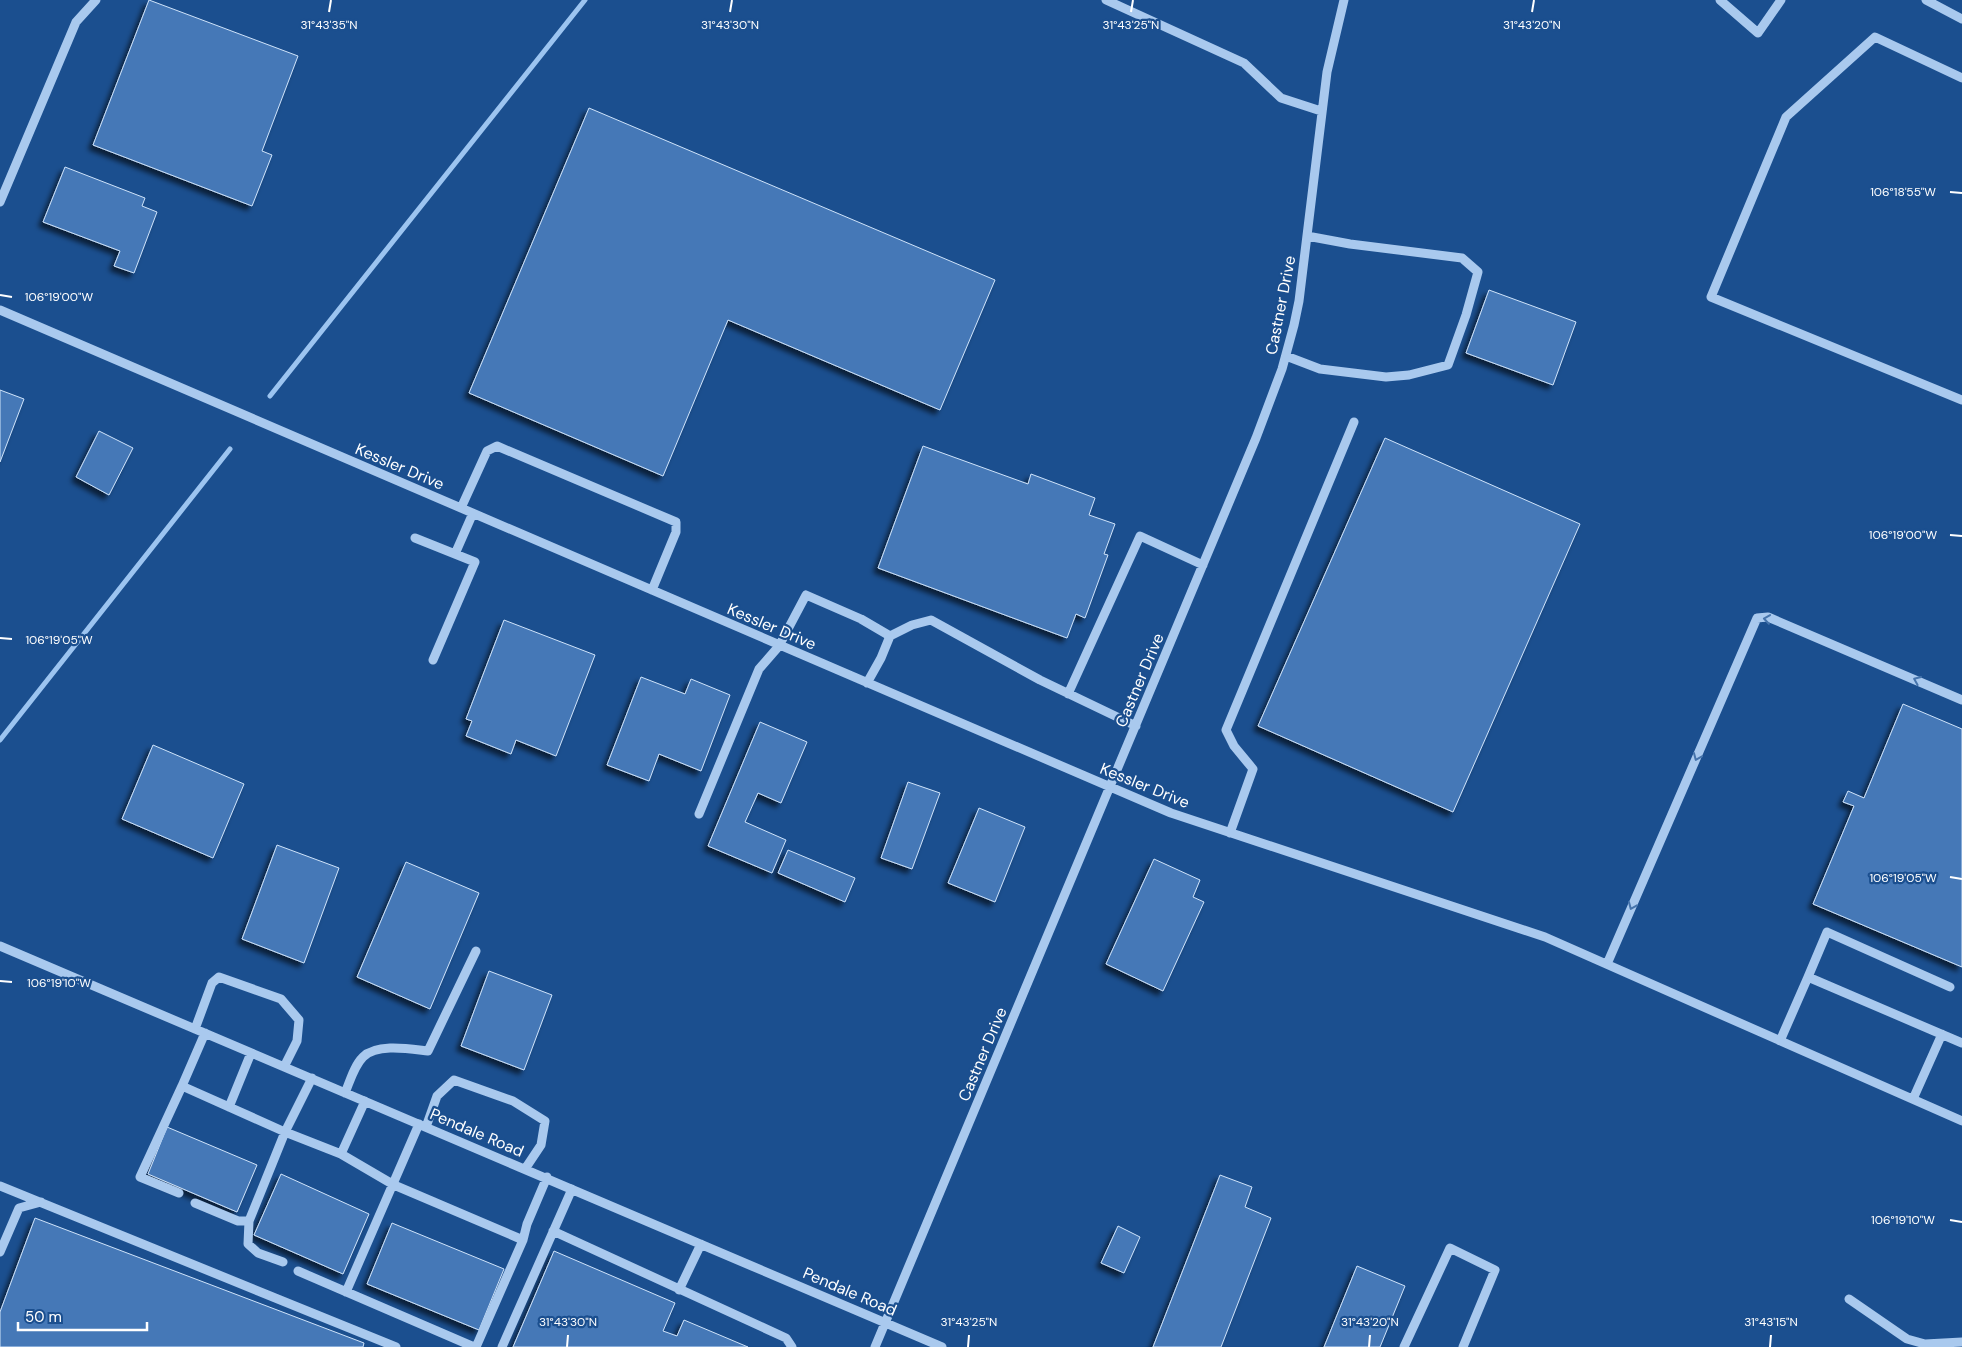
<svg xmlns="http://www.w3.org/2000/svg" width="1962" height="1347" font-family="'DM Sans',sans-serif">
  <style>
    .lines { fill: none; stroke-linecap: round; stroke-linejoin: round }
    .stream { stroke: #9cc4f0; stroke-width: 5 }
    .building { fill: #4478b7; stroke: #cfe3fa; filter: url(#shadow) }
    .minor { stroke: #a9c9ee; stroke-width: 9 }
    .oneway { stroke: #4674ac }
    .ticks { fill: none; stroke: #fff; stroke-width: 2 }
    .labels { text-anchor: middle; stroke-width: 4.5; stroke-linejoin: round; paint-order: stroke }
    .street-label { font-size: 16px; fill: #fff; stroke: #1b4f8f }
    .ticks-label { font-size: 12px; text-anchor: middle; fill: #fff; stroke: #1b4f8f; stroke-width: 4.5; stroke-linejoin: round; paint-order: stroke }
  </style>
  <defs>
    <filter id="shadow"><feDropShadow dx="-4.5" dy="4.5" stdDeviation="2.5" flood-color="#0009"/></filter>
  </defs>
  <rect width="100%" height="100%" fill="#1b4f8f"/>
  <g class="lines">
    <!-- stream -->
    <path class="stream" d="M 270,396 L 585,0
      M 0,740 L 230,449"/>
  </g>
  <!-- building -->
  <path class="building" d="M 149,0 L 298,56 L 262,151 L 272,155 L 252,206 L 93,145 Z
    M 589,108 L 995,280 L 940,410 L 728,320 L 663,476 L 469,393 Z
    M 65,167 L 145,198 L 142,206 L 157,212 L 134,273 L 114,266 L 120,251 L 43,222 Z
    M 1489,290 L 1576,322 L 1553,385 L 1466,353 Z
    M 0,390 L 24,399 L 0,462 Z
    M 99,431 L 133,448 L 109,495 L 76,477 Z
    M 1385,438 L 1580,524 L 1453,812 L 1258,726 Z
    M 923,446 L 1028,484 L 1031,474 L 1095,498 L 1089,515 L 1115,524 L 1104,554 L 1108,555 L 1085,618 L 1076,614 L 1067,638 L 878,568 Z
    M 504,620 L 595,655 L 556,756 L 516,740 L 511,754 L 466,736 L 472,721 L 466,719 Z
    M 641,677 L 685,694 L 691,679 L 730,695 L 701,771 L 659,754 L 649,781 L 607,765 Z
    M 1903,704 L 1962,729 L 1962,967 L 1813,904 L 1854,806 L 1843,802 L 1848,791 L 1864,798 Z
    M 760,722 L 807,742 L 781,803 L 758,793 L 745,822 L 786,840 L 772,873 L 708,846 Z
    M 153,745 L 244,784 L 213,858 L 122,819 Z
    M 908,782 L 940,793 L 912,869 L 881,858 Z
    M 979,808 L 1025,827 L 995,902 L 948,883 Z
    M 277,845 L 339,868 L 304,963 L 242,939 Z
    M 788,850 L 855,878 L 845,902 L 778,873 Z
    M 1154,859 L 1200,880 L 1193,897 L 1204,902 L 1163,991 L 1106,964 Z
    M 406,862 L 479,893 L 430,1009 L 357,977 Z
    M 489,971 L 552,995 L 524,1070 L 461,1046 Z
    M 167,1127 L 257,1165 L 237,1212 L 148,1174 Z
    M 281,1174 L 369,1214 L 343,1274 L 254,1235 Z
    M 1220,1175 L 1252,1187 L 1245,1207 L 1271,1218 L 1221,1347 L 1153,1347 Z
    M 35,1218 L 364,1343 L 363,1347 L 0,1347 L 0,1312 Z
    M 392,1223 L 504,1269 L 479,1330 L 367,1284 Z
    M 1118,1226 L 1140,1237 L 1124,1273 L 1101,1263 Z
    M 554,1251 L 675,1303 L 663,1331 L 677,1336 L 684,1320 L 748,1347 L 513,1347 Z
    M 1357,1266 L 1405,1286 L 1380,1347 L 1324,1347 Z"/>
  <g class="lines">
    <!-- minor -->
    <path class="minor" d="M 1106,0 L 1244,63 L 1281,98 L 1321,111
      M 1720,0 L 1758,33 L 1781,0
      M 1926,0 L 1962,19
      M 1962,78 L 1875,37 L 1786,117 L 1711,297 L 1962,400
      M 0,202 L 76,22 L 96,0
      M 0,310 L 1171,813 L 1545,937 L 1962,1121
      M 1286,356 L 1320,369 L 1386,377 L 1409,375 L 1448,365 L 1466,315 L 1478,272 L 1462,258 L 1350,244 L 1307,236
      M 461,508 L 487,451 L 497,446 L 676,522 L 676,532 L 652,590
      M 415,538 L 475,562 L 433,660
      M 455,554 L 473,513
      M 890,636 L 912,625 L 931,620 L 1040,680 L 1136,726
      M 1068,694 L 1140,536 L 1203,565
      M 699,814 L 759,669 L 779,646 L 806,595 L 861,619 L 890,636 L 881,658 L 867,683
      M 1230,833 L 1253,769 L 1234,746 L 1226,730 L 1354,422
      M 0,946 L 942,1347
      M 1607,964 L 1757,618 L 1768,617 L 1962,700
      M 1808,977 L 1827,932 L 1950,987
      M 195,1029 L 212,983 L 219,977 L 281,999 L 299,1020 L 297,1041 L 284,1067
      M 1780,1041 L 1808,977 L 1962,1043
      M 182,1086 L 205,1033
      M 345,1093 C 350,1081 354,1066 363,1057 C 377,1043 410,1049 428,1051 L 476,951
      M 1913,1099 L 1942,1034
      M 229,1107 L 251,1053
      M 426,1127 L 437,1096 L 454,1080 L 513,1101 L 545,1121 L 541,1145 L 525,1169
      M 341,1154 L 365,1101
      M 0,1186 L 396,1347
      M 179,1193 L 140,1177 L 182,1086 L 285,1132 L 312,1078
      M 195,1203 L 238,1221 L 249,1221 L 285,1132 L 341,1154 L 394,1185 L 523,1240
      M 249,1221 L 248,1244 L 258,1253 L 283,1262
      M 553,1231 L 786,1338 L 792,1347
      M 0,1252 L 19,1208 L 41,1202
      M 298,1271 L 474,1347
      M 679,1290 L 701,1244
      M 346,1292 L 419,1124
      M 1849,1299 L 1907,1339 L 1925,1344 L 1962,1342
      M 476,1347 L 523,1240 L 527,1224 L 547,1177
      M 502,1347 L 572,1189
      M 875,1347 L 1256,438 L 1282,369 L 1294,325 L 1299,301 L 1327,72 L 1344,0
      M 1404,1347 L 1450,1248 L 1495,1270 L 1463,1347"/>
  </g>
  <!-- one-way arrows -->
  <defs><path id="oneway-chevron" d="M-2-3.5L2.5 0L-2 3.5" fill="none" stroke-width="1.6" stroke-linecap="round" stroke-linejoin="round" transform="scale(1.25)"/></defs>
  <g class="oneway">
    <use href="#oneway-chevron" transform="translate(1767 619) rotate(-172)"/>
    <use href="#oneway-chevron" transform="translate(1917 680) rotate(-157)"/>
    <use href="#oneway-chevron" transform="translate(1697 757) rotate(113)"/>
    <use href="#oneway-chevron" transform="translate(1632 906) rotate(113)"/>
  </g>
  <!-- ticks -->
  <path class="ticks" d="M 329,12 L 331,0M 730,12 L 732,0M 1131,12 L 1133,0M 1532,12 L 1534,0M 1950,192 L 1962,193M 0,295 L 12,297M 1950,535 L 1962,536M 0,638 L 12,639M 1950,877 L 1962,879M 0,981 L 12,982M 1950,1220 L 1962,1222M 567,1347 L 568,1335M 968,1347 L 969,1335M 1369,1347 L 1370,1335M 1770,1347 L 1771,1335"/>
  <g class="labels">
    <!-- street labels -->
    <g class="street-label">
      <text transform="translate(1280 305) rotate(-79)" y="6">Castner Drive</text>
      <text transform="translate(400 466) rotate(23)" y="6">Kessler Drive</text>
      <text transform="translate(772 626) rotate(23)" y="6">Kessler Drive</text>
      <text transform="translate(1139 680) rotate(-67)" y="6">Castner Drive</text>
      <text transform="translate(1145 785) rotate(22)" y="6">Kessler Drive</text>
      <text transform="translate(982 1054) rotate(-67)" y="6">Castner Drive</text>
      <text transform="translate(477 1132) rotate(23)" y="6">Pendale Road</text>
      <text transform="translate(850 1291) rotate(23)" y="6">Pendale Road</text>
    </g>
  </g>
  <g class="ticks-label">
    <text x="329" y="29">31°43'35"N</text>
    <text x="730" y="29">31°43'30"N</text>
    <text x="1131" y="29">31°43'25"N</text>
    <text x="1532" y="29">31°43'20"N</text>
    <text x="1903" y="196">106°18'55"W</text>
    <text x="59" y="301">106°19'00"W</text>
    <text x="1903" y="539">106°19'00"W</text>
    <text x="59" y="644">106°19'05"W</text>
    <text x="1903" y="882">106°19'05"W</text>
    <text x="59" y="987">106°19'10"W</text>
    <text x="1903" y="1224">106°19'10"W</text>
    <text x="568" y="1326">31°43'30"N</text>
    <text x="969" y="1326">31°43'25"N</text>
    <text x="1370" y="1326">31°43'20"N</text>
    <text x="1771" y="1326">31°43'15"N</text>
  </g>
  <!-- scale -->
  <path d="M18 1322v8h129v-8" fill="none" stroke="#ffffff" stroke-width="2.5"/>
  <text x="25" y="1322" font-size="15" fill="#ffffff" stroke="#1b4f8f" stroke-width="4" paint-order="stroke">50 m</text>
</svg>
